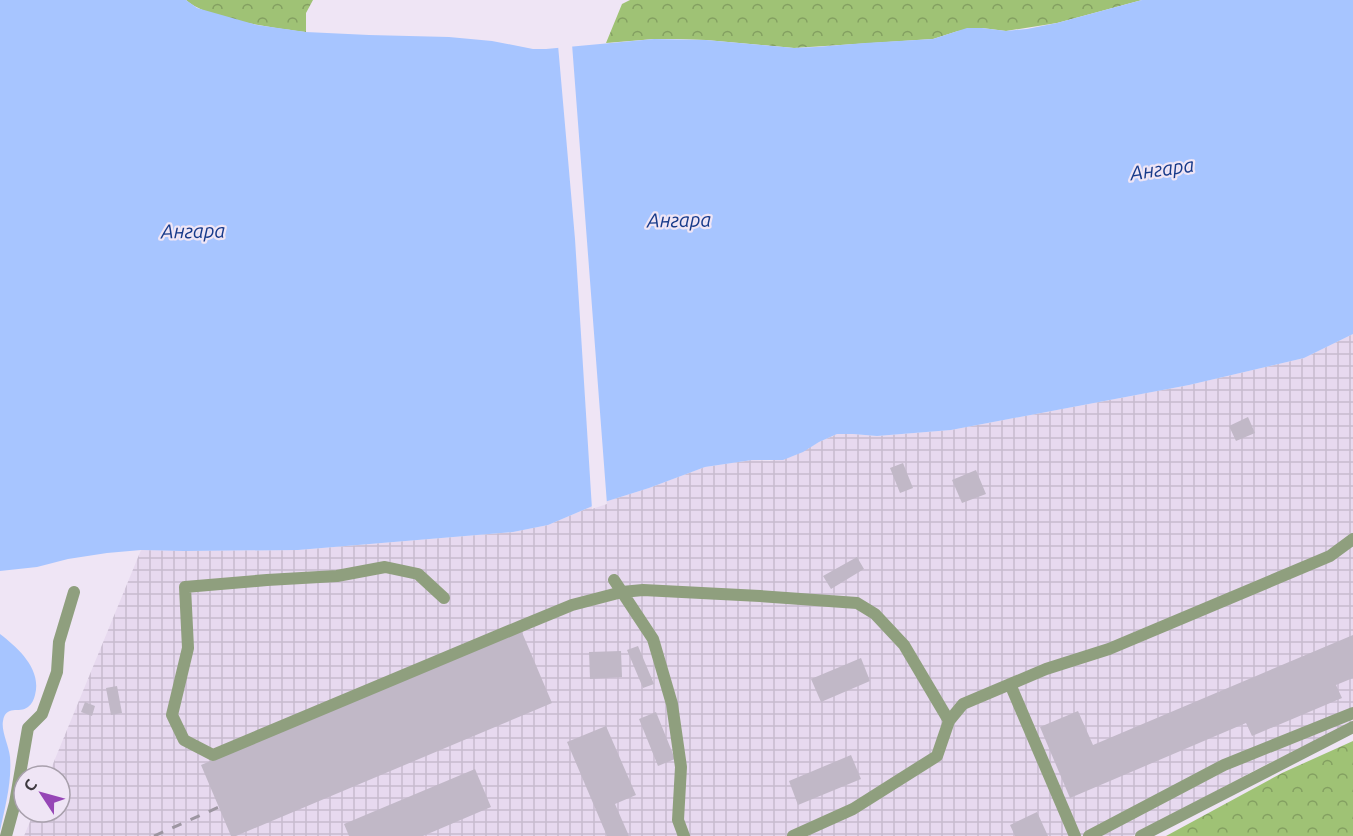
<svg xmlns="http://www.w3.org/2000/svg" width="1353" height="836" font-family="Ubuntu,sans-serif">
  <style>
    .industrial { fill: url(#industrial-grid) }
    .forest { fill: url(#forest-crowns) }
    .water { fill: #a7c5ff }
    .pier { fill: #efe5f5 }
    .building { fill: #c1b8c7 }
    .lines { fill: none; stroke-linecap: round; stroke-linejoin: round }
    .minor { stroke: #8f9f7e; stroke-width: 12 }
    .rail { stroke: #9d96a1; stroke-width: 3; stroke-dasharray: 10 10; stroke-linecap: butt }
    .labels { text-anchor: middle; stroke-width: 4.5; stroke-linejoin: round; paint-order: stroke }
    .water-label { font-size: 20px; font-style: italic; fill: #173a8a; stroke: #efe5f5 }
  </style>
  <defs>
    <pattern id="industrial-grid" width="8" height="8" patternUnits="userSpaceOnUse" patternTransform="scale(1.5)"><rect width="8" height="8" fill="#e7d9ef"/><path d="M0 4h8M4 0v8" fill="none" stroke="#c7bbce"/></pattern>
    <pattern id="forest-crowns" width="20" height="18" patternUnits="userSpaceOnUse" patternTransform="scale(1.5)"><rect width="20" height="18" fill="#9fc275"/><path d="M2 6a3 3 0 1 1 6 0M12 15a3 3 0 1 1 6 0" fill="none" stroke="#839f61"/></pattern>
  </defs>
  <rect width="100%" height="100%" fill="#efe5f5"/>
  <!-- industrial -->
  <path class="industrial" d="M 1353,334 L 1353,723 L 1261,767 L 1132,836 L 24,836 L 34,812 L 60,812 L 60,776 L 48,776 L 141,550 L 184,551 L 298,550 L 513,532 L 548,525 L 595,505 L 649,488 L 705,467 L 752,460 L 770,461 L 793,456 L 819,442 L 837,434 L 853,434 L 877,436 L 951,430 L 1189,385 L 1304,358 Z"/>
  <!-- forest -->
  <path class="forest" d="M 186,0 L 313,0 L 306,13 L 306,32 C 276,28 208,20 186,0 Z
    M 630,0 L 1142,0 L 1057,23 L 1006,31 L 982,28 L 958,31 L 933,39 L 794,48 L 706,40 L 677,39 L 654,39 L 606,43 L 622,4 Z
    M 1353,741 L 1353,836 L 1166,836 L 1282,773 Z"/>
  <!-- water -->
  <path class="water" d="M 0,0 L 186,0 L 197,8 L 257,25 L 306,32 L 369,35 L 449,37 L 492,41 L 533,49 L 546,49 L 654,39 L 706,40 L 794,48 L 816,47 L 865,43 L 933,39 L 967,28 L 982,28 L 1006,31 L 1027,29 L 1057,23 L 1142,0 L 1353,0 L 1353,334 L 1304,358 L 1189,385 L 951,430 L 877,436 L 853,434 L 837,434 L 819,442 L 803,452 L 783,460 L 752,460 L 705,467 L 649,488 L 595,505 L 548,525 L 513,532 L 298,550 L 184,551 L 141,550 L 107,553 L 68,559 L 37,567 L 0,571 Z
    M 0,634 C 18,648 42,669 35,695 C 34,699 32,704 28,707 C 19,714 6,704 3,721 C 1,731 9,746 10,757 C 12,782 5,807 0,831 Z"/>
  <!-- pier -->
  <path class="pier" d="M 572,44 L 607,504 L 592,509 L 575,239 L 558,45 Z"/>
  <!-- building -->
  <path class="building" d="M 1248,417 L 1255,433 L 1236,441 L 1229,426 Z
    M 903,463 L 913,488 L 900,493 L 890,468 Z
    M 976,470 L 986,494 L 962,503 L 952,480 Z
    M 857,557 L 864,569 L 831,589 L 823,576 Z
    M 521,630 L 552,703 L 236,836 L 231,836 L 201,765 Z
    M 1353,635 L 1353,678 L 1336,685 L 1342,698 L 1252,736 L 1246,723 L 1070,798 L 1040,727 L 1078,711 L 1093,745 Z
    M 638,646 L 654,684 L 643,688 L 627,650 Z
    M 621,651 L 622,677 L 590,679 L 589,652 Z
    M 861,658 L 870,681 L 821,702 L 811,679 Z
    M 117,686 L 122,713 L 111,715 L 106,688 Z
    M 85,702 L 95,706 L 92,716 L 81,712 Z
    M 656,712 L 675,759 L 658,766 L 639,719 Z
    M 606,726 L 636,795 L 615,804 L 629,836 L 607,836 L 567,742 Z
    M 851,755 L 861,779 L 798,805 L 789,781 Z
    M 475,769 L 491,807 L 423,836 L 349,836 L 344,824 Z
    M 1037,812 L 1048,836 L 1015,836 L 1010,825 Z"/>
  <g class="lines">
    <!-- minor -->
    <path class="minor" d="M 614,580 L 653,639 L 672,704 L 681,767 L 678,820 L 684,836
      M 444,598 L 418,574 L 385,567 L 337,576 L 267,580 L 185,587 L 188,648 L 172,715 L 184,740 L 213,755 L 521,626 L 572,605 L 622,592 L 643,590 L 760,596 L 857,603 L 875,614 L 904,645 L 949,721
      M 1010,684 L 1075,836
      M 6,836 L 15,803 L 28,728 L 42,714 L 57,672 L 59,642 L 74,592
      M 793,836 L 853,809 L 937,756 L 949,721 L 963,704 L 1046,669 L 1109,649 L 1330,556 L 1353,539
      M 1089,836 L 1224,765 L 1353,713
      M 1141,836 L 1353,727"/>
    <!-- rail -->
    <path class="rail" d="M 154,836 L 219,807"/>
  </g>
  <g class="labels">
    <!-- water labels -->
    <g class="water-label">
      <text transform="translate(1162 169) rotate(-8)" y="7">Ангара</text>
      <text transform="translate(679 220) rotate(-1)" y="7">Ангара</text>
      <text transform="translate(193 231) rotate(-1)" y="7">Ангара</text>
    </g>
  </g>
  <!-- north arrow -->
  <g transform="translate(42 794) rotate(306)"><circle r="28" fill="#efe5f5" stroke="#a8a0ac" stroke-width="1.5"/>
  <path d="M0-4.5L10 22L0 15L-10 22Z" fill="#9646b6"/>
  <text y="-9" font-size="16" font-weight="bold" text-anchor="middle" fill="#3d393f">С</text>
  </g>
</svg>
